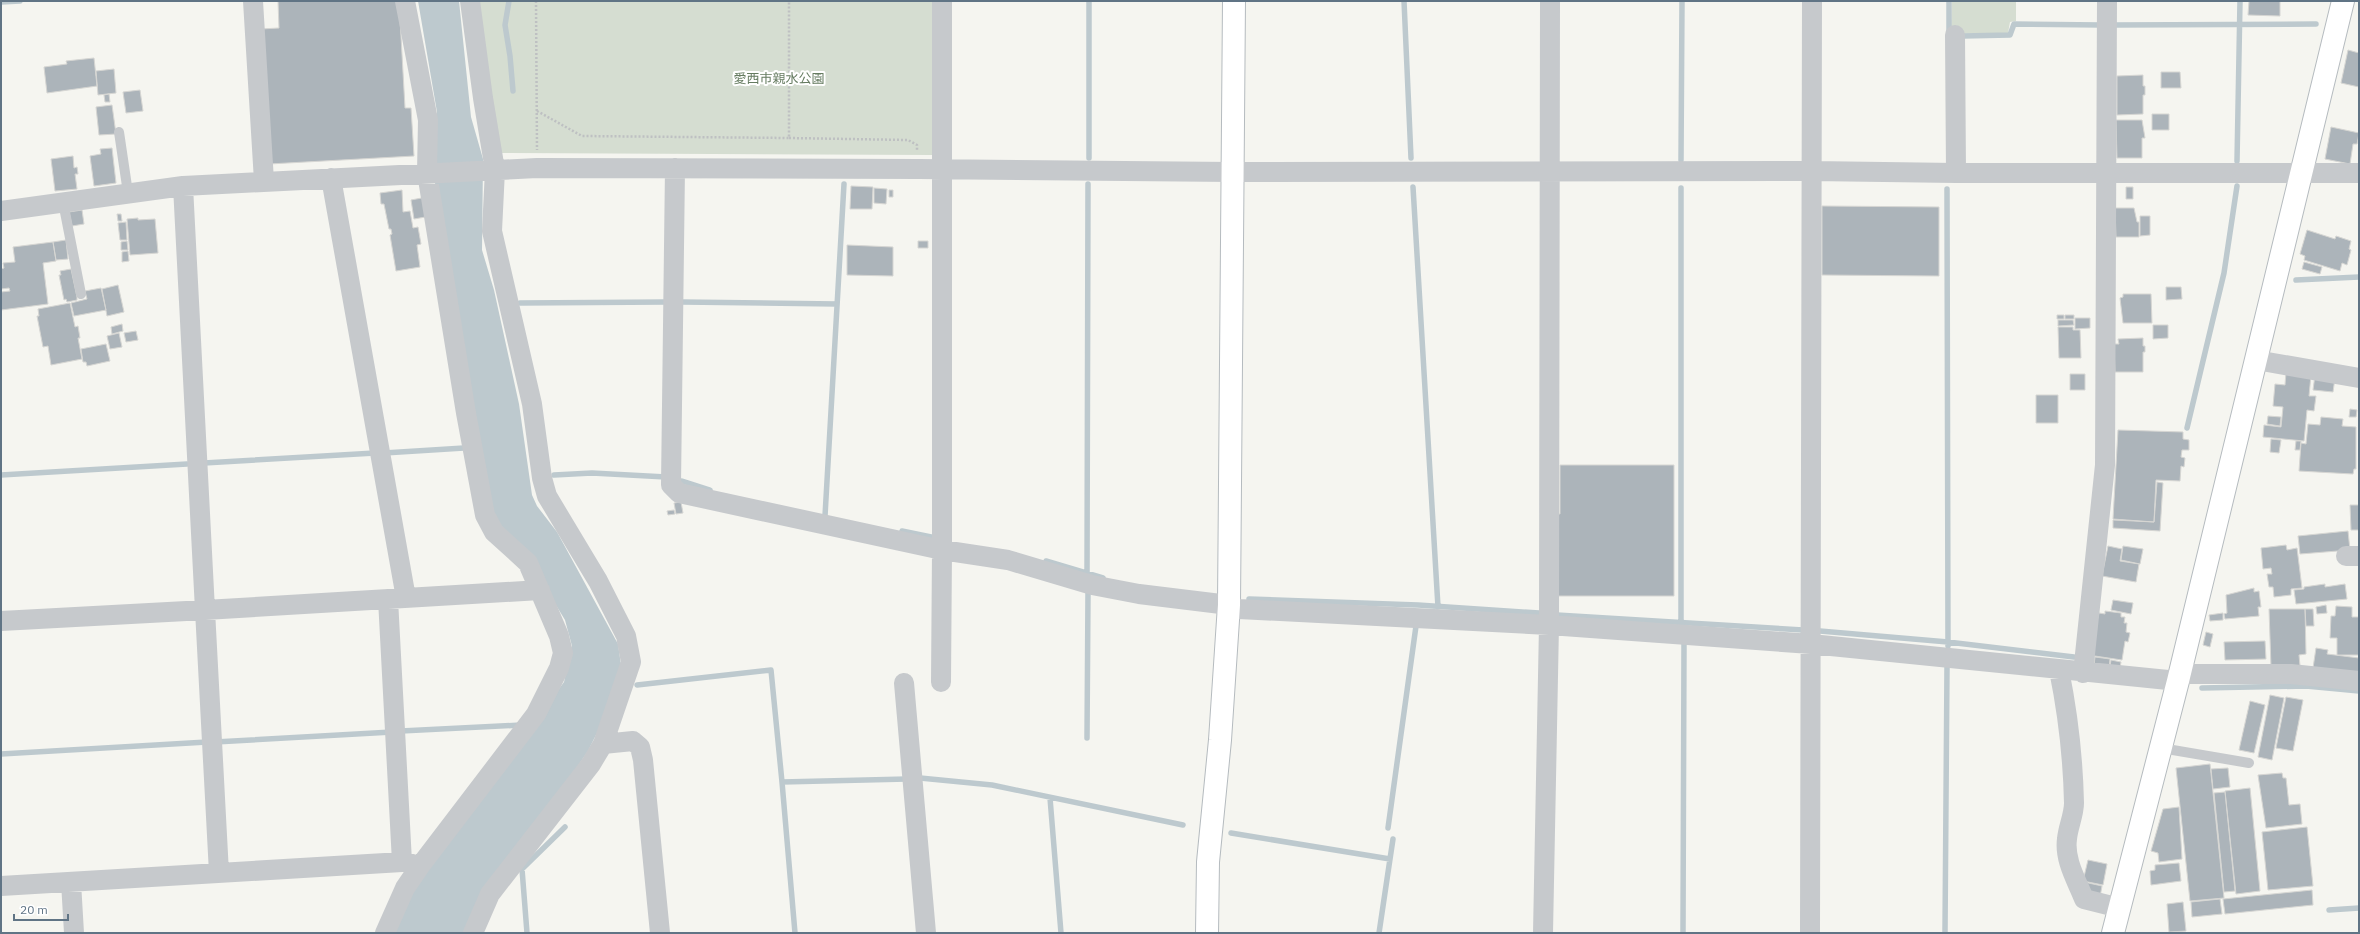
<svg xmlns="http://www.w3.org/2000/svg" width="2360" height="934" font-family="'IBM Plex Sans','Noto Sans JP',sans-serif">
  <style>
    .green { fill: #d5ddd1 }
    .water { fill: #bdc9ce }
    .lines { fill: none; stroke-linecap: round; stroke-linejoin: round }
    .stream { stroke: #bdc9ce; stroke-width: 5.5 }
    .building { fill: #acb4ba; stroke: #d6d6d3 }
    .secondary-casing { stroke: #b5bbbf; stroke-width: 24 }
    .path { stroke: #bec0c2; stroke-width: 2.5; stroke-dasharray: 2 2; stroke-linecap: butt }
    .lane { stroke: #c6c9cc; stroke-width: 10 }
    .street { stroke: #c6c9cc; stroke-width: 20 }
    .secondary { stroke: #fff; stroke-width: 22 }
    .labels { text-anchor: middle; stroke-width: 4; stroke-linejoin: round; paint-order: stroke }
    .park-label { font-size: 13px; fill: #657b60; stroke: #fff }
  </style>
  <rect width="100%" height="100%" fill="#f5f5f0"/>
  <!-- green -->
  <path class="green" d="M 478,1 L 935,1 L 933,155 L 500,153 Z
    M 1952,1 L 2016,1 L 2016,21 L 2010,22 L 2008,33 L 1951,34 Z"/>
  <!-- water -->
  <path class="water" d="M 418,1 L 459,1 L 471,117 L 483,159 L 482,250 L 494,290 L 519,404 L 532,495 L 537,506 L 557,532 L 618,644 L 621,665 L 605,717 L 588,751 L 465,933 L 393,933 L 409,895 L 564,682 L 572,646 L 565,620 L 551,597 L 489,510 L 435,186 L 437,112 Z"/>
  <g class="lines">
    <!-- stream -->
    <path class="stream" d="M 509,1 L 505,25 L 510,56 L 513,91
      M 1404,1 L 1411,158
      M 1,2 L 20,1
      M 2113,25 L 2316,24
      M 1949,35 L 1949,1
      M 1963,36 L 2010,35 L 2014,24 L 2101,25
      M 1089,158 L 1089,1
      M 1681,160 L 1682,1
      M 2237,161 L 2240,1
      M 1413,187 L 1438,607
      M 1947,189 L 1948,646
      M 2296,280 L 2359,277
      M 682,302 L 837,304
      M 520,303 L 666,302
      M 2187,428 L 2224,273 L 2237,186
      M 384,453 L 464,448
      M 204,463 L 375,453
      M 1,475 L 187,464
      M 554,475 L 592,473 L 666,477
      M 682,481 L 710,490
      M 825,516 L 844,184
      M 902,531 L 936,538
      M 1046,561 L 1103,578
      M 1087,576 L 1088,184
      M 1249,599 L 1418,605 L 1539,613
      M 1557,615 L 1803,630
      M 1681,623 L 1681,188
      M 1820,631 L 1948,642 L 2074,657
      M 637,685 L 771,670 L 782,782 L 907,779
      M 2202,688 L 2306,686 L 2359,691
      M 401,731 L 521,725
      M 1087,738 L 1088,592
      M 215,742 L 392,732
      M 1,754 L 207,742
      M 920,778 L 992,785 L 1183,825
      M 782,782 L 795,933
      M 1050,798 L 1061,933
      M 1388,828 L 1416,626
      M 1231,833 L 1390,859 L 1393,839
      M 2329,910 L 2359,908
      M 527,933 L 522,869 L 565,827
      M 1379,933 L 1390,859
      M 1683,933 L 1684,643
      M 1945,933 L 1947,667"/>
  </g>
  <!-- building -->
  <path class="building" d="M 278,1 L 399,1 L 405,108 L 411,108 L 414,156 L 269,164 L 261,29 L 279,28 Z
    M 2249,1 L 2280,1 L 2280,16 L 2248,15 Z
    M 2348,50 L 2359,53 L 2359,87 L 2341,83 Z
    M 94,58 L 97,86 L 47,93 L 44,67 L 67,64 L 66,61 Z
    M 114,69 L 116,93 L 98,95 L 96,71 Z
    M 2161,72 L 2180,72 L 2181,88 L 2161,88 Z
    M 2143,75 L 2143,86 L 2145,86 L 2145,95 L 2143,95 L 2143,114 L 2117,115 L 2117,76 Z
    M 140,90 L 143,111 L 126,113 L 123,92 Z
    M 109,94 L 110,102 L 105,102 L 104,95 Z
    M 112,105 L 116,134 L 99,135 L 96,107 Z
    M 2152,114 L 2169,114 L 2169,130 L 2152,130 Z
    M 2116,120 L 2142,120 L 2145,138 L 2142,138 L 2142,158 L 2117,158 Z
    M 2331,127 L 2359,133 L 2357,144 L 2353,144 L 2350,164 L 2325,159 Z
    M 112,148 L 116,183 L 94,186 L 90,156 L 101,154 L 100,149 Z
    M 73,156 L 74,168 L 77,167 L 78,174 L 75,174 L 77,189 L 55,191 L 51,159 Z
    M 851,186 L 873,187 L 872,209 L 850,209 Z
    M 2126,187 L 2133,187 L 2133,199 L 2126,199 Z
    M 874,188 L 887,189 L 886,204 L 874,203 Z
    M 402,190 L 403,212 L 410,211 L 413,228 L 418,227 L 421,244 L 417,245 L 420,267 L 396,271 L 390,235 L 392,234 L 391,229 L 389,229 L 384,204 L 381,204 L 380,193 Z
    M 889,190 L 893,190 L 893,197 L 889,197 Z
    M 427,197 L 431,216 L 414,219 L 411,200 Z
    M 1822,206 L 1939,207 L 1939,276 L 1822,275 Z
    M 2115,208 L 2134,208 L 2137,222 L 2139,222 L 2139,237 L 2116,237 Z
    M 82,210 L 84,224 L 72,226 L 69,212 Z
    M 117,214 L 121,214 L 122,221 L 118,221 Z
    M 2140,216 L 2150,216 L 2150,235 L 2140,236 Z
    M 138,218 L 138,220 L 155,219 L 158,253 L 130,255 L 127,219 Z
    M 126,222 L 127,240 L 120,240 L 118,223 Z
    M 2307,230 L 2335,239 L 2336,236 L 2351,241 L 2349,249 L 2351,250 L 2347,265 L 2342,263 L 2340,271 L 2304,260 L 2305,256 L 2300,254 Z
    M 66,240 L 68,259 L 56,260 L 53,242 Z
    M 127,241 L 128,250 L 121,250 L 121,242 Z
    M 918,241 L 928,241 L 928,248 L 918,248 Z
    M 53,242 L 56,261 L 43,263 L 48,304 L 1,310 L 1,292 L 10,291 L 9,288 L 1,289 L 1,269 L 4,268 L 3,263 L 15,262 L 13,247 Z
    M 847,245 L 893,247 L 893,276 L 847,275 Z
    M 128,251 L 129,261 L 122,262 L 122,252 Z
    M 2304,262 L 2322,267 L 2320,274 L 2302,269 Z
    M 71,269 L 77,297 L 77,300 L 67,302 L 66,299 L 64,300 L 59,275 L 61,275 L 60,271 Z
    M 118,285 L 124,312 L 107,316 L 102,289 Z
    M 2166,287 L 2181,287 L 2182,299 L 2166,300 Z
    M 101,288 L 106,310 L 74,316 L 71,303 L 87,299 L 85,291 Z
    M 2123,294 L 2151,294 L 2152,323 L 2123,323 L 2120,298 L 2123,297 Z
    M 70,303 L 75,327 L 78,326 L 80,338 L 78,338 L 82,359 L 51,365 L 48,346 L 43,347 L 37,316 L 39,316 L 38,309 Z
    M 2057,315 L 2064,315 L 2064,319 L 2057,319 Z
    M 2065,315 L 2074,315 L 2074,319 L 2065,319 Z
    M 2075,318 L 2090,318 L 2090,328 L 2075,329 Z
    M 2058,320 L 2073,320 L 2074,325 L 2058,326 Z
    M 122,324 L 123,331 L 112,334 L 111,327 Z
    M 2153,325 L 2168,325 L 2168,338 L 2153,339 Z
    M 2058,327 L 2073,327 L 2073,330 L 2080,330 L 2081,358 L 2059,358 Z
    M 136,331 L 138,340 L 126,342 L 124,333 Z
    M 119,333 L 122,347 L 110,349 L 107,336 Z
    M 2143,338 L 2143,346 L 2145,346 L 2145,352 L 2143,352 L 2143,372 L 2115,372 L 2114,344 L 2119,344 L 2118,339 Z
    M 106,344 L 110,361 L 87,366 L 86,362 L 83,362 L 81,349 Z
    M 2286,372 L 2311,375 L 2309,396 L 2316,396 L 2314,411 L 2307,410 L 2304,441 L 2263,437 L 2264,425 L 2281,427 L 2283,407 L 2273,406 L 2275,384 L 2285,385 Z
    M 2070,374 L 2085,374 L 2085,390 L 2070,390 Z
    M 2315,375 L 2335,378 L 2333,392 L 2313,390 Z
    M 2036,395 L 2058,395 L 2058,423 L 2036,423 Z
    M 2350,409 L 2357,410 L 2356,417 L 2349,417 Z
    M 2268,416 L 2281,417 L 2280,426 L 2267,424 Z
    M 2321,417 L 2343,419 L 2342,426 L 2356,427 L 2356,469 L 2354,469 L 2353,474 L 2299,471 L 2301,443 L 2306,444 L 2308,424 L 2320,425 Z
    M 2118,430 L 2183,432 L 2183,439 L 2189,440 L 2189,450 L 2182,450 L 2181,457 L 2185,458 L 2184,467 L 2181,466 L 2180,481 L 2156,480 L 2154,522 L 2113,519 Z
    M 2271,439 L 2281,440 L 2279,453 L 2270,452 Z
    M 2296,441 L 2301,441 L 2300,450 L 2295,450 Z
    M 1560,465 L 1674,465 L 1674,596 L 1554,596 L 1554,514 L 1560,514 Z
    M 2157,482 L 2163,483 L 2160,531 L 2113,528 L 2113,520 L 2154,522 Z
    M 681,502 L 683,513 L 676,514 L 674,503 Z
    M 2350,505 L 2359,505 L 2359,530 L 2351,530 Z
    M 674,510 L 675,514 L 668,515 L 667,511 Z
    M 2348,531 L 2350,550 L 2300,554 L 2298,536 Z
    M 2286,545 L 2287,550 L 2297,548 L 2302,588 L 2291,589 L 2291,595 L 2274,597 L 2273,587 L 2269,587 L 2267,574 L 2272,574 L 2271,568 L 2263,569 L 2261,548 Z
    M 2108,546 L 2122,549 L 2120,561 L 2139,564 L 2136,582 L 2102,576 Z
    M 2123,546 L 2143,549 L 2140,564 L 2121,560 Z
    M 2325,584 L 2325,587 L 2345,584 L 2347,599 L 2296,604 L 2294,590 L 2304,589 L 2304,587 Z
    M 2254,588 L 2254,592 L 2259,591 L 2261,607 L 2258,607 L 2259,616 L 2225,619 L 2224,614 L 2227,613 L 2226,595 Z
    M 2113,600 L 2133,603 L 2131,614 L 2111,610 Z
    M 2326,605 L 2327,613 L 2317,614 L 2316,607 Z
    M 2336,606 L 2352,607 L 2352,617 L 2359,617 L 2359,655 L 2337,655 L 2337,638 L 2330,638 L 2331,616 L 2335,616 Z
    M 2269,609 L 2305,609 L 2306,654 L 2299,655 L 2300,666 L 2271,667 Z
    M 2305,609 L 2313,609 L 2314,626 L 2306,626 Z
    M 2105,611 L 2121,613 L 2121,617 L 2125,617 L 2124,623 L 2127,623 L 2126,632 L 2130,633 L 2128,642 L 2125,641 L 2122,660 L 2088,655 L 2099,613 L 2105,614 Z
    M 2223,613 L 2223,620 L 2210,621 L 2209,615 Z
    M 2206,632 L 2213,634 L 2210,647 L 2203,645 Z
    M 2265,641 L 2266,659 L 2225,660 L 2224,642 Z
    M 2316,648 L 2328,650 L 2327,654 L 2359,658 L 2359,675 L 2313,668 Z
    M 2095,657 L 2110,659 L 2109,668 L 2094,665 Z
    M 2111,660 L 2121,662 L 2120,668 L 2110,666 Z
    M 2270,695 L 2284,698 L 2272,760 L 2258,757 Z
    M 2286,697 L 2303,700 L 2293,751 L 2276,748 Z
    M 2250,701 L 2265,705 L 2254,753 L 2239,750 Z
    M 2210,764 L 2224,898 L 2190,901 L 2176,768 Z
    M 2228,768 L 2230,787 L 2213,789 L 2211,769 Z
    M 2282,773 L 2283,778 L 2286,778 L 2289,805 L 2300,804 L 2302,824 L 2266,828 L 2258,775 Z
    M 2250,788 L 2260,891 L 2236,894 L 2225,791 Z
    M 2225,792 L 2235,891 L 2224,892 L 2214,793 Z
    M 2179,807 L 2182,859 L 2159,862 L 2158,853 L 2151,851 L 2163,809 Z
    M 2307,827 L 2313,886 L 2268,890 L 2262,832 Z
    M 2088,860 L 2107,864 L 2103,885 L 2083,881 Z
    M 2179,863 L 2181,881 L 2151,885 L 2150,871 L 2155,870 L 2155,865 Z
    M 2084,882 L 2102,886 L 2100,897 L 2087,894 Z
    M 2312,890 L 2313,905 L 2225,914 L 2223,899 Z
    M 2220,899 L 2222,914 L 2192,917 L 2191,902 Z
    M 2183,902 L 2186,931 L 2169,932 L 2167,904 Z"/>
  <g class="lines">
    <defs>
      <path id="secondary" d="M 1207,933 L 1208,862 L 1220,740 L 1229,605 L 1234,1
        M 2113,933 L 2178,681 L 2343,1"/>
    </defs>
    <!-- secondary casing -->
    <use href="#secondary" class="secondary-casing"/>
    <!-- path -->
    <path class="path" d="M 536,1 L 537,150
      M 537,111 L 582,136 L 789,138 L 789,1
      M 789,138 L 908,140 L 917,145 L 917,150"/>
    <!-- lane -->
    <path class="lane" d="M 119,132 L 128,193
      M 63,202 L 81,294
      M 2161,748 L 2249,763"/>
    <!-- street -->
    <path class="street" d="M 253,1 L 264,181
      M 405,1 L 428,120 L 427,173 L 466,413 L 485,515 L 494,532 L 528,563 L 559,636 L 563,653 L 559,668 L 536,714 L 420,866
      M 470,1 L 483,98 L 495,170 L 492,231 L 532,404 L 542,478 L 547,496 L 598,581 L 626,636 L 631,662 L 603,744
      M 1955,35 L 1956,173
      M 675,168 L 671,485 L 679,493 L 942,550 L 942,1
      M 331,178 L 406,598
      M 1,211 L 183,186 L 537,168 L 919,169 L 1233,172 L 1812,171 L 1956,173 L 2359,173
      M 2256,360 L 2359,378
      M 2346,556 L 2359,556
      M 1,621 L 205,610 L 183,186
      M 2059,670 C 2068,714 2073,758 2074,803 C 2074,815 2068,827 2067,839 C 2064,860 2077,881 2084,899 L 2120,908
      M 2083,673 L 2105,465 L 2107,1
      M 2180,674 L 2291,674 L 2359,681
      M 941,682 L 942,550 L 1008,560 L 1092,585 L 1139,594 L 1229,605 L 1239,609 L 1549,625 L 1811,644 L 2178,681
      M 904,683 L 926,933
      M 219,873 L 205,610 L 540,590
      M 71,882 L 74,933
      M 1,886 L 402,862 L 388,599
      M 385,933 L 405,888 L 420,866 L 408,863
      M 473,933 L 490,894 L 591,764 L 603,744 L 633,741 L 640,747 L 643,760 L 660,933
      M 1543,933 L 1549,625 L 1550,1
      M 1810,933 L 1812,1"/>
    <!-- secondary -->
    <use href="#secondary" class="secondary"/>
  </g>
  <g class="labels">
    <!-- park labels -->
    <g class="park-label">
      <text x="779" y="83">愛西市親水公園</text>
    </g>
  </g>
  <!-- border -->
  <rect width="2360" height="934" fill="none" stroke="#607485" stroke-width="4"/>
  <!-- scale -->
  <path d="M14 914v6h54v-6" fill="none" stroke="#607485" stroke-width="2"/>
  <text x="20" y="914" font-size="12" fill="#607485" stroke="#ffffff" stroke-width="3" paint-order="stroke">20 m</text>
</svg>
